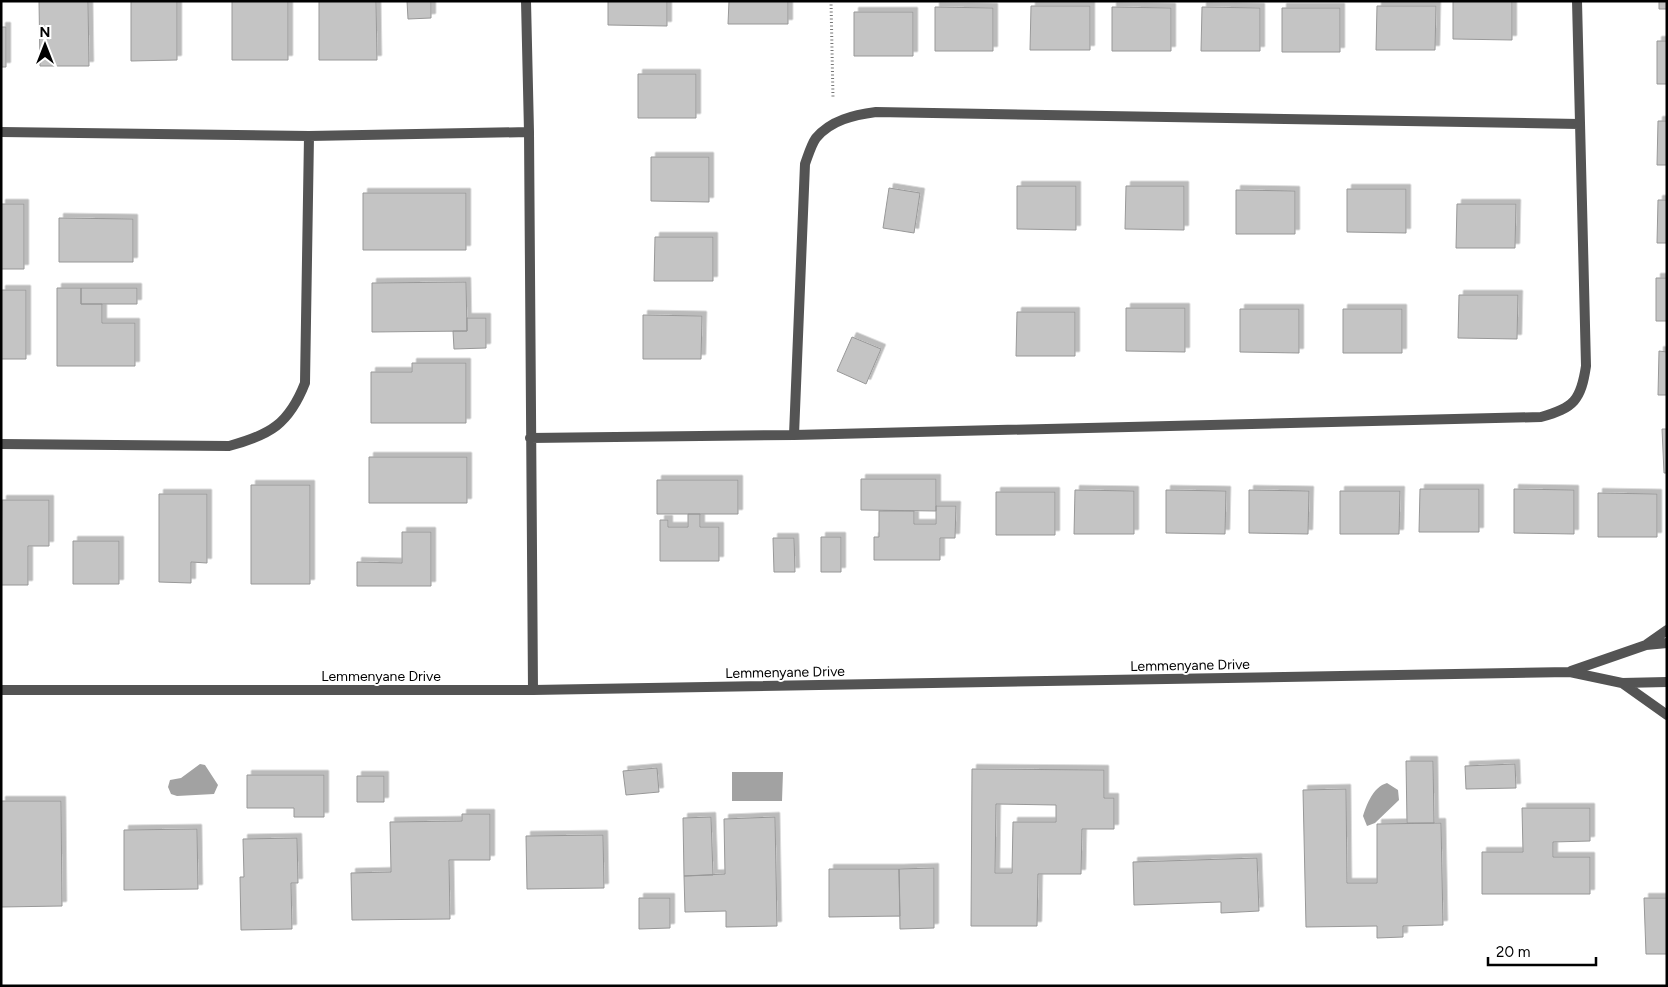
<svg xmlns="http://www.w3.org/2000/svg" width="1668" height="987" font-family="Figtree,sans-serif">
  <style>
    .water { fill: #a2a2a2 }
    .building { fill: #c4c4c4; stroke: #989898; fill-rule: evenodd; filter: url(#shadow) }
    .lines { fill: none; stroke-linecap: round; stroke-linejoin: round }
    .path { stroke: #767676; stroke-width: 3; stroke-dasharray: 1 2.5; stroke-linecap: butt }
    .minor { stroke: #545454; stroke-width: 10 }
    .tertiary { stroke: #545454; stroke-width: 10 }
    .labels { text-anchor: middle; stroke-width: 4; stroke-linejoin: round; paint-order: stroke }
    .street-label { font-size: 14px; fill: #000; stroke: #fff }
  </style>
  <defs>
    <filter id="shadow"><feDropShadow dx="4.5" dy="-4.5" stdDeviation="0" flood-color="#0004"/></filter>
  </defs>
  <rect width="100%" height="100%" fill="#fff"/>
  <!-- water -->
  <path class="water" d="M 200,764 L 205,765 L 218,785 L 214,794 L 177,796 L 171,794 L 168,787 L 170,780 L 181,778 Z
    M 732,772 L 783,772 L 782,801 L 732,801 Z
    M 1387,783 L 1398,790 L 1399,800 L 1375,823 L 1367,826 L 1363,816 C 1367,804 1373,787 1387,783 Z"/>
  <!-- building -->
  <path class="building" d="M 39,1 L 88,1 L 89,66 L 40,66 Z
    M 131,1 L 177,1 L 177,60 L 131,61 Z
    M 232,1 L 288,1 L 288,60 L 232,60 Z
    M 319,1 L 376,1 L 377,60 L 319,60 Z
    M 407,1 L 431,1 L 431,18 L 408,19 Z
    M 608,1 L 667,1 L 667,26 L 608,25 Z
    M 729,1 L 788,1 L 788,24 L 728,24 Z
    M 1453,1 L 1512,1 L 1512,40 L 1453,39 Z
    M 1659,1 L 1667,1 L 1667,9 L 1659,9 Z
    M 1031,6 L 1090,6 L 1090,50 L 1030,50 Z
    M 1377,6 L 1436,6 L 1435,50 L 1376,50 Z
    M 935,7 L 993,8 L 993,51 L 935,51 Z
    M 1112,7 L 1171,8 L 1171,51 L 1112,51 Z
    M 1202,7 L 1260,8 L 1260,51 L 1201,51 Z
    M 1282,8 L 1340,8 L 1340,52 L 1282,52 Z
    M 854,12 L 913,12 L 913,56 L 854,56 Z
    M 1,27 L 6,27 L 6,67 L 1,67 Z
    M 1657,41 L 1667,41 L 1667,84 L 1657,84 Z
    M 638,74 L 696,74 L 696,118 L 638,118 Z
    M 1658,121 L 1667,121 L 1667,165 L 1657,165 Z
    M 651,157 L 709,157 L 709,202 L 651,201 Z
    M 1017,186 L 1076,186 L 1076,230 L 1017,229 Z
    M 1126,186 L 1184,186 L 1184,230 L 1125,229 Z
    M 889,188 L 920,193 L 914,233 L 883,228 Z
    M 1347,189 L 1406,189 L 1406,233 L 1347,232 Z
    M 1236,190 L 1295,191 L 1295,234 L 1236,234 Z
    M 363,193 L 466,193 L 466,250 L 363,250 Z
    M 1658,200 L 1667,200 L 1667,243 L 1657,243 Z
    M 1,204 L 24,204 L 24,269 L 1,269 Z
    M 1457,204 L 1516,204 L 1515,248 L 1456,248 Z
    M 59,218 L 133,219 L 133,262 L 59,262 Z
    M 655,237 L 713,237 L 713,281 L 654,281 Z
    M 1656,278 L 1667,278 L 1667,321 L 1656,321 Z
    M 466,282 L 467,331 L 372,332 L 372,283 Z
    M 57,288 L 81,288 L 81,304 L 102,304 L 102,323 L 135,323 L 135,366 L 57,366 Z
    M 81,288 L 137,288 L 137,304 L 81,304 Z
    M 1,290 L 26,290 L 26,359 L 1,359 Z
    M 1459,295 L 1518,295 L 1517,339 L 1458,338 Z
    M 1126,308 L 1185,308 L 1185,352 L 1126,351 Z
    M 1240,309 L 1299,309 L 1299,353 L 1240,352 Z
    M 1343,309 L 1402,309 L 1402,353 L 1343,353 Z
    M 1017,312 L 1075,312 L 1075,356 L 1016,356 Z
    M 643,315 L 702,316 L 701,359 L 643,359 Z
    M 467,318 L 486,318 L 486,348 L 454,349 L 453,331 L 467,331 Z
    M 852,337 L 881,349 L 866,384 L 837,371 Z
    M 1659,351 L 1667,352 L 1667,395 L 1658,395 Z
    M 412,363 L 466,363 L 466,423 L 371,423 L 371,372 L 412,372 Z
    M 1662,429 L 1667,429 L 1667,473 L 1664,473 Z
    M 369,457 L 467,457 L 467,503 L 369,503 Z
    M 861,479 L 936,479 L 936,511 L 861,510 Z
    M 657,480 L 738,480 L 738,514 L 657,514 Z
    M 251,485 L 310,485 L 310,584 L 251,584 Z
    M 1420,489 L 1479,489 L 1479,532 L 1419,532 Z
    M 1514,489 L 1574,490 L 1574,534 L 1514,533 Z
    M 1075,490 L 1134,491 L 1134,534 L 1074,534 Z
    M 1166,490 L 1226,491 L 1225,534 L 1166,533 Z
    M 1249,490 L 1309,491 L 1308,534 L 1249,533 Z
    M 1340,491 L 1400,491 L 1399,534 L 1340,534 Z
    M 996,492 L 1055,492 L 1055,535 L 996,535 Z
    M 1598,493 L 1657,494 L 1657,537 L 1598,537 Z
    M 159,494 L 207,494 L 207,563 L 191,562 L 191,583 L 159,582 Z
    M 2,500 L 49,500 L 49,546 L 28,546 L 28,585 L 1,585 Z
    M 936,506 L 956,506 L 955,538 L 940,538 L 940,560 L 874,560 L 874,537 L 879,537 L 879,511 L 914,511 L 914,524 L 936,524 Z
    M 688,514 L 700,514 L 700,527 L 719,527 L 719,561 L 660,561 L 660,520 L 668,520 L 668,527 L 688,527 Z
    M 402,532 L 431,532 L 431,586 L 357,586 L 357,562 L 402,563 Z
    M 821,537 L 841,537 L 841,572 L 821,572 Z
    M 773,538 L 794,538 L 795,572 L 774,572 Z
    M 73,541 L 119,541 L 119,584 L 73,584 Z
    M 1406,761 L 1433,761 L 1434,823 L 1407,823 Z
    M 1515,764 L 1516,788 L 1466,789 L 1465,766 Z
    M 657,768 L 659,792 L 626,795 L 623,771 Z
    M 972,769 L 1104,770 L 1104,798 L 1114,798 L 1114,829 L 1082,829 L 1081,874 L 1038,874 L 1037,926 L 971,926 ZM 996,804 L 1056,805 L 1056,822 L 1013,822 L 1012,873 L 995,873 Z
    M 247,775 L 324,775 L 324,817 L 294,817 L 294,808 L 247,808 Z
    M 357,776 L 384,776 L 384,802 L 357,802 Z
    M 1346,789 L 1347,883 L 1377,883 L 1377,824 L 1441,823 L 1443,925 L 1403,926 L 1403,937 L 1377,938 L 1377,926 L 1306,927 L 1303,790 Z
    M 1,801 L 61,801 L 62,906 L 1,907 Z
    M 1522,808 L 1590,808 L 1590,841 L 1553,842 L 1553,857 L 1590,857 L 1590,894 L 1482,894 L 1482,852 L 1523,852 Z
    M 462,814 L 490,814 L 490,860 L 449,860 L 450,919 L 352,920 L 351,873 L 391,872 L 390,822 L 462,821 Z
    M 711,817 L 713,875 L 684,876 L 683,818 Z
    M 775,817 L 777,926 L 726,927 L 726,911 L 685,912 L 684,876 L 725,874 L 724,819 Z
    M 197,829 L 198,889 L 124,890 L 124,830 Z
    M 603,835 L 604,888 L 527,889 L 526,836 Z
    M 297,838 L 298,883 L 291,883 L 292,929 L 241,930 L 240,877 L 244,877 L 243,839 Z
    M 1257,858 L 1259,911 L 1221,913 L 1221,902 L 1134,905 L 1133,862 Z
    M 934,868 L 934,928 L 900,929 L 899,869 Z
    M 829,869 L 899,869 L 900,916 L 829,917 Z
    M 639,898 L 670,898 L 670,928 L 639,929 Z
    M 1644,898 L 1667,898 L 1667,954 L 1646,954 Z"/>
  <g class="lines">
    <!-- path -->
    <path class="path" d="M 831,1 L 833,98"/>
    <!-- minor -->
    <path class="minor" d="M 526,1 L 529,132 L 533,690
      M 1,132 L 309,136 L 529,132
      M 794,435 L 805,164 C 808,156 811,145 816,138 C 831,120 854,115 876,112 L 1579,124
      M 530,438 L 794,435 L 1541,417 C 1574,408 1581,400 1586,366 L 1577,1
      M 1,444 L 229,446 C 270,435 289,424 305,383 L 309,136"/>
    <!-- tertiary -->
    <path class="tertiary" d="M 1647,644 L 1667,630
      M 1571,671 L 1646,645 L 1667,643
      M 1622,683 L 1667,715
      M 1,690 L 533,690 L 1570,672 L 1622,683 L 1667,682"/>
  </g>
  <g class="labels">
    <!-- street labels -->
    <g class="street-label">
      <text transform="translate(1190 665) rotate(-1)" y="5">Lemmenyane Drive</text>
      <text transform="translate(785 672) rotate(-1)" y="5">Lemmenyane Drive</text>
      <text x="381" y="681">Lemmenyane Drive</text>
    </g>
  </g>
  <!-- border -->
  <rect width="1668" height="987" fill="none" stroke="#000000" stroke-width="5"/>
  <!-- north arrow -->
  <g transform="translate(45 45)" stroke="#ffffff" stroke-width="4" paint-order="stroke">
  <path d="M0-4L9 19L0 12L-9 19Z" fill="#000000"/>
  <text y="-8" font-size="14" font-weight="bold" text-anchor="middle" fill="#000000">N</text>
  </g>
  <!-- scale -->
  <path d="M1488 957v8h108v-8" fill="none" stroke="#000000" stroke-width="2.5"/>
  <text x="1496" y="957" font-size="15" fill="#000000" stroke="#ffffff" stroke-width="4" paint-order="stroke">20 m</text>
</svg>
